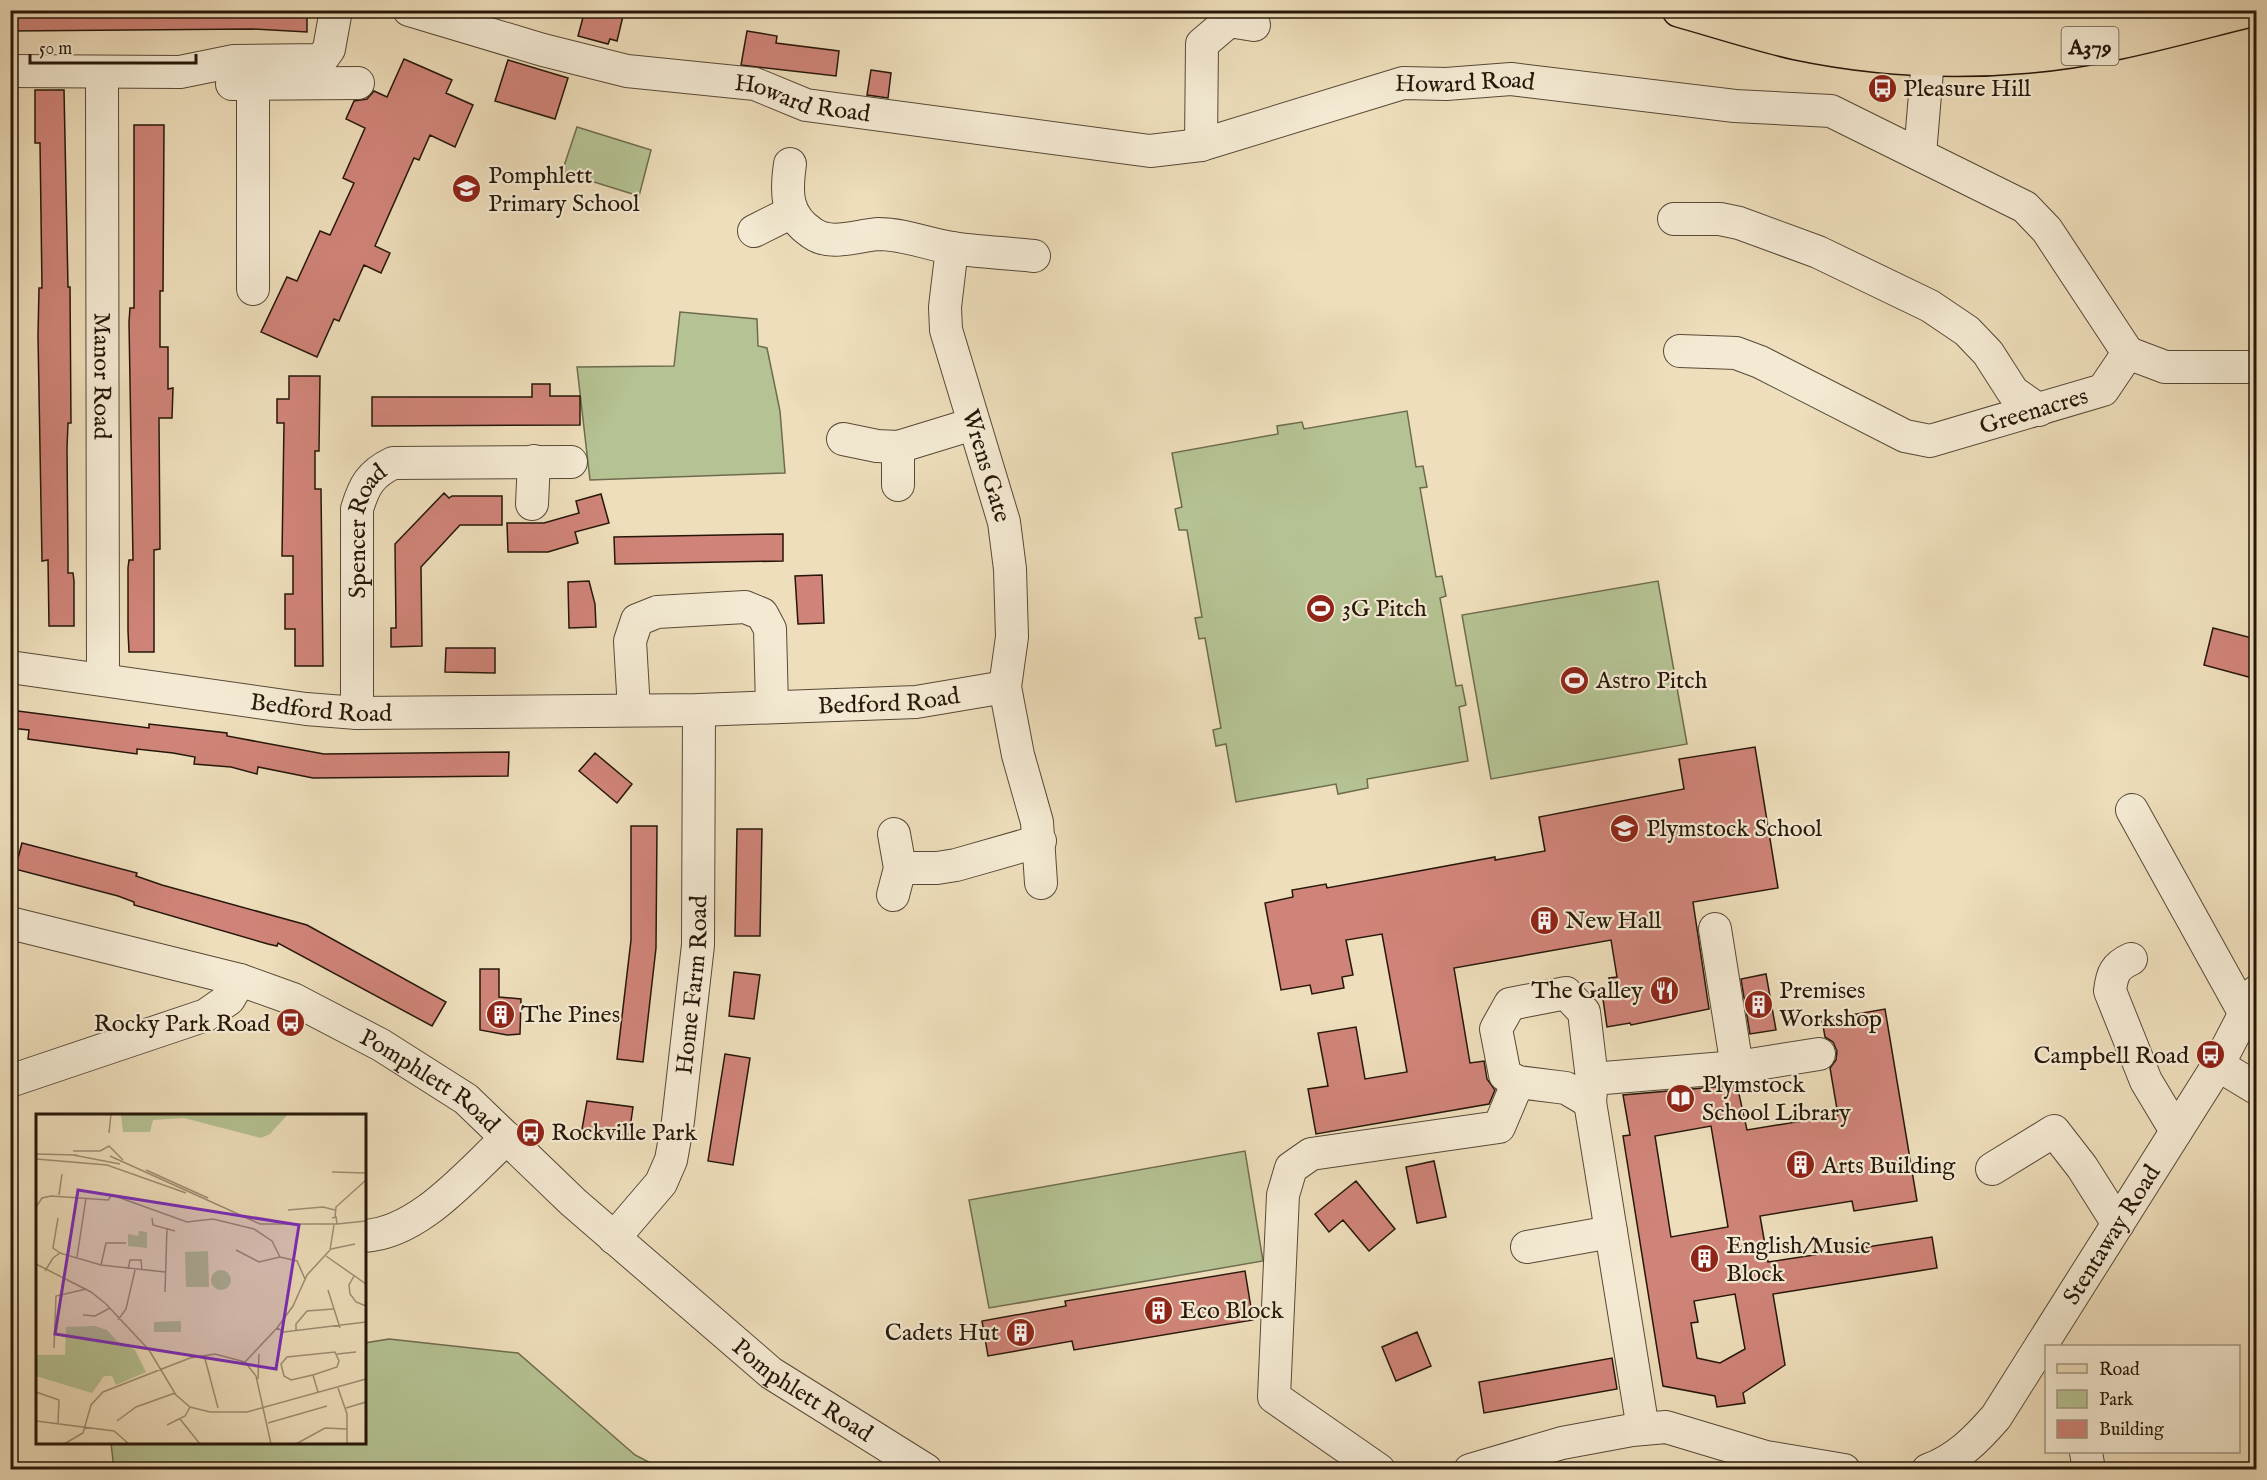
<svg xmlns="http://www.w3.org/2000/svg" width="2267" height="1480" font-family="'IM FELL English',serif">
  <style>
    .green { fill: #b5c293; stroke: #6e6c4e; stroke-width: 1.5 }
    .building { fill: #d08479; stroke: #261709; stroke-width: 1.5; fill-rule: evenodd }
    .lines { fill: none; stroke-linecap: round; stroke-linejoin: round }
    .minor-casing { stroke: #584936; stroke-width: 34 }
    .major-casing { stroke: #261709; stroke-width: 36 }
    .minor { stroke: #f4ead3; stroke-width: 32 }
    .major { stroke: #eedebb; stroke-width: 33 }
    .labels { text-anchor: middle; stroke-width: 4.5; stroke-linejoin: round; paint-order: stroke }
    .shield { fill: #f4ead3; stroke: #645646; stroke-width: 1.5 }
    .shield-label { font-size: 22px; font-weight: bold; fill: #261709 }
    .street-label { font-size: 24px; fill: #261709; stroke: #f4ead3 }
    .poi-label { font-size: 24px; fill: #261709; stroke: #f4ead3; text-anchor: start }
    .inset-road { fill: none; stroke: #9e8e74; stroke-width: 1.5 }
    .view { fill: #7b2cbf; fill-opacity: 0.15; stroke: #7b2cbf; stroke-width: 3 }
    .inset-edge { fill: none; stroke: #261709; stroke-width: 3 }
  </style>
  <rect width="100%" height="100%" fill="#eedebb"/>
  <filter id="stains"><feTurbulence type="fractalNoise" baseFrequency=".00333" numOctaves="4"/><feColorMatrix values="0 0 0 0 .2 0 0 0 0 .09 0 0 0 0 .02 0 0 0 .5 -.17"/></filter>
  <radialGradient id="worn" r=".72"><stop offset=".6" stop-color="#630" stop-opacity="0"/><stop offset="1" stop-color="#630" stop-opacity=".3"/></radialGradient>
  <!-- green -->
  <path class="green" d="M 577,127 L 651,150 L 639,196 L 562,172 Z
    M 680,312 L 757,319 L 758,346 L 767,348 L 780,411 L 785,473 L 590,480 L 577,367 L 674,366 Z
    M 1407,411 L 1416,467 L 1423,466 L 1427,487 L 1420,488 L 1436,577 L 1442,576 L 1446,596 L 1440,598 L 1456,686 L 1462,685 L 1466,705 L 1459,707 L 1468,761 L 1367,779 L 1368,788 L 1338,794 L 1336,784 L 1236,802 L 1226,744 L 1216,746 L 1213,730 L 1221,728 L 1205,638 L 1199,639 L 1195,618 L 1202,617 L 1187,530 L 1179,530 L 1175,509 L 1182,507 L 1172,453 L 1278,434 L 1277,426 L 1302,422 L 1304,429 Z
    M 1658,581 L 1687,744 L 1491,779 L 1462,615 Z
    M 1245,1151 L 1263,1261 L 989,1308 L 969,1200 Z
    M 389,1339 L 518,1353 L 635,1455 L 662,1469 L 114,1469 L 111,1443 L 364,1442 L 365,1343 Z"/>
  <!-- building -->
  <path class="building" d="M 10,10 L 307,10 L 307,32 L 252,29 L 10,31 Z
    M 585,10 L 600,10 L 623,16 L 617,41 L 610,39 L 608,44 L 578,36 Z
    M 747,31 L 777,36 L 776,43 L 839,51 L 836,76 L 741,65 Z
    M 404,59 L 452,80 L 446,93 L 473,105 L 455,147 L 430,135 L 419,160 L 414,158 L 375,246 L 390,253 L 381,273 L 364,265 L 339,321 L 334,319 L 317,357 L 261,332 L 287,277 L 297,281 L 320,231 L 330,235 L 354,183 L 343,178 L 365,128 L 346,119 L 354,101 L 367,99 L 374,91 L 387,97 Z
    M 508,60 L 568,78 L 555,119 L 495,101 Z
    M 871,70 L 891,73 L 888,98 L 867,95 Z
    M 35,90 L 64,90 L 68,287 L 70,287 L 71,423 L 68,423 L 67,448 L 68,555 L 68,573 L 73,573 L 74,581 L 74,626 L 49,626 L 48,560 L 42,561 L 38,336 L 39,288 L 42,288 L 40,143 L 35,143 Z
    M 134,125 L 164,125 L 163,291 L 160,291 L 160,347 L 168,347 L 168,389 L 173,388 L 172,418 L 159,418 L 160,549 L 154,550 L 154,652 L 129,652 L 128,631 L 128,568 L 129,560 L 133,560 L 129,322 L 130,308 L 134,308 Z
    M 289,376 L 320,376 L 319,451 L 315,451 L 315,489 L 321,489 L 323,666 L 295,666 L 295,629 L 285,629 L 285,594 L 293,594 L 293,556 L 282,556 L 284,423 L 277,423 L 277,399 L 289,399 Z
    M 532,384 L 550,384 L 550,396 L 580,396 L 580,425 L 372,426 L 372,397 L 532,397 Z
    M 444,493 L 449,498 L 452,496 L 502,496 L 502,525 L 460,525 L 421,567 L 422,646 L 391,647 L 391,628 L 396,628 L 395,544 Z
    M 601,494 L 609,523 L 575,532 L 578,543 L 548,552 L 508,552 L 507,523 L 544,523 L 579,513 L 576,501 Z
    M 783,534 L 783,561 L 615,564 L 614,537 Z
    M 822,575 L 824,623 L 798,624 L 795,576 Z
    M 589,581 L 595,604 L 596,627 L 569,628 L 568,582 Z
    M 2213,628 L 2256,639 L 2256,679 L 2204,665 Z
    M 446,648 L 495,648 L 495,673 L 445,672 Z
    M 10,710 L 149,728 L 149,724 L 227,733 L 227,736 L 324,754 L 509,752 L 508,776 L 313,778 L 258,767 L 257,774 L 231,767 L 194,764 L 195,757 L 173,753 L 137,749 L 137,754 L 28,739 L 29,730 L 10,728 Z
    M 1755,747 L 1778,888 L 1693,902 L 1709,1009 L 1631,1025 L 1630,1023 L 1607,1027 L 1603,999 L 1612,997 L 1609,978 L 1617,977 L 1611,940 L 1454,968 L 1470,1063 L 1484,1061 L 1487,1079 L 1495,1090 L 1489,1104 L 1316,1134 L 1308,1089 L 1328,1086 L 1318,1033 L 1356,1027 L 1365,1079 L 1407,1072 L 1382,934 L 1346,940 L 1353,975 L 1342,977 L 1344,988 L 1312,994 L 1310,985 L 1281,990 L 1265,903 L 1293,897 L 1292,890 L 1326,884 L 1327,888 L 1495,857 L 1495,860 L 1545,851 L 1539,817 L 1684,789 L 1679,759 Z
    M 595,753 L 632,784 L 617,803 L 579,771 Z
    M 631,826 L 657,826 L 656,948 L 643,1062 L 617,1059 L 631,940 Z
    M 737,829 L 762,829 L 760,936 L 735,936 Z
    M 22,843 L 137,873 L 136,876 L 162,885 L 307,925 L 446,1002 L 432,1026 L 278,943 L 277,946 L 268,944 L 134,905 L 134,902 L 118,896 L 15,869 Z
    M 480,969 L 499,969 L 499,997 L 521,999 L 520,1034 L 507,1035 L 480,1030 Z
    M 734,972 L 760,975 L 754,1019 L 729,1016 Z
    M 1766,974 L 1776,1030 L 1750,1034 L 1741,979 Z
    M 1885,1009 L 1917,1201 L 1854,1211 L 1852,1201 L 1760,1216 L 1768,1262 L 1932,1237 L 1937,1268 L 1773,1294 L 1785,1365 L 1743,1393 L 1745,1403 L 1717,1407 L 1715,1396 L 1663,1386 L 1623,1136 L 1630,1135 L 1623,1095 L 1737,1085 L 1747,1130 L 1838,1115 L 1830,1068 L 1836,1060 L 1837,1051 L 1833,1042 L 1825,1037 L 1822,1020 ZM 1711,1126 L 1728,1227 L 1671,1237 L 1655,1136 ZM 1735,1294 L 1745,1349 L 1720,1363 L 1697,1358 L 1691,1323 L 1698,1322 L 1694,1301 Z
    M 725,1054 L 750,1058 L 733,1165 L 708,1161 Z
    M 587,1101 L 633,1107 L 629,1135 L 582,1129 Z
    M 1434,1161 L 1446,1217 L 1417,1223 L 1406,1167 Z
    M 1356,1181 L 1395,1229 L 1369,1251 L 1343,1220 L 1329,1232 L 1315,1214 Z
    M 1245,1271 L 1253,1320 L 1074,1350 L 1072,1341 L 988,1356 L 982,1321 L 1066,1306 L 1065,1301 Z
    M 1417,1332 L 1431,1366 L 1396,1381 L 1382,1347 Z
    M 1612,1358 L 1617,1389 L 1484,1413 L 1479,1382 Z"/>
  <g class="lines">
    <defs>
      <g id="minor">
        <path id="s1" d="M 409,10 L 543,50 L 627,71 L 755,84 L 806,105 L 1150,151 L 1201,145 L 1403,83 L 1446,84 L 1511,79 L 1735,106 L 1831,111 L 2025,207 L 2047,230 L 2128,353"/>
        <path d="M 10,71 L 180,72 L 234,61 L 321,60 L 329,49 L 336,10"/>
        <path id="s2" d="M 102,74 L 103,679"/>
        <path d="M 232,84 L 358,83"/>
        <path d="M 253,84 L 253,289"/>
        <path d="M 1201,145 L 1202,44 L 1229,21 L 1254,25"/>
        <path d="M 1920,154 L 1928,59"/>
        <path d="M 790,164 C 786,192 785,215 812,233 C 831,247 858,235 879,234 C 904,234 927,244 952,248 C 978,252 1007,253 1034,256"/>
        <path d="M 1674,219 L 1720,219 L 1739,223 L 1818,252 L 1930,306 L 1967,331 L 1988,353 L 2013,392 L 2039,410"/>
        <path d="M 754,231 L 792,212"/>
        <path id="s3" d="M 952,248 L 945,307 L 946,330 L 1004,522 L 1010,569 L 1012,637 L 1005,687 L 1018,755 L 1037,822 L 1041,883"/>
        <path id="s4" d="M 1680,351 L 1736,353 L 1760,362 L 1905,436 L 1930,441 L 2103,390 L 2128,353"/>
        <path d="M 2128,353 L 2165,367 L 2256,367"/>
        <path d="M 843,439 L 877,446 L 898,447 L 973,424"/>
        <path d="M 898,485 L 898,447"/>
        <path d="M 532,504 L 534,461"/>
        <path id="s5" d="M 10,667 L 306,709 L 357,713 L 699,710 L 916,702 L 1005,687"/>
        <path d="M 634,710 L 630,641 L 637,620 L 657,612 L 745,607 L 762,614 L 770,629 L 772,706"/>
        <path id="s6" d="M 357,713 L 357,509 C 364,486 370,474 393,463 L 571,462"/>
        <path d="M 2132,810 L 2245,1014"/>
        <path d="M 900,868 L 937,868 L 956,865 L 1040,841"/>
        <path d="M 893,895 L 900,868 L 894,834"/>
        <path id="s7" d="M 10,923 L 240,980 L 293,999 L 381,1045 L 466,1099 L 573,1202 L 771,1373 L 926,1470"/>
        <path d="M 1715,929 L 1737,1067"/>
        <path d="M 2131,959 C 2115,966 2112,974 2110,991 L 2146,1081 L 2176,1131"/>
        <path d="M 1566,993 L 1584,1012 L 1592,1079 L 1590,1102 L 1566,1088 L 1518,1082 L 1505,1075 L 1496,1029 L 1510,1004 Z"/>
        <path d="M 2218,1065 L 2256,1088"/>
        <path d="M 1592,1079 L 1737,1067 L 1819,1054"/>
        <path d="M 10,1081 L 206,1015 L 229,999 L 240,980"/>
        <path d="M 1590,1102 L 1643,1429"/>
        <path d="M 1992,1169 L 2054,1131 L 2082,1167 L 2118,1224"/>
        <path d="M 364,1236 C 420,1233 468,1173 507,1138"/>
        <path id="s8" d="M 614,1238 L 661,1183 L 671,1160 L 678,1121 L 698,945 L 699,710"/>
        <path d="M 1527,1247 L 1611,1232"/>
        <path d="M 2086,1452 L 2089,1470"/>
        <path d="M 1379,1470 L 1274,1397 L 1283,1195 L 1291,1168 L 1311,1154 L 1499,1127 L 1518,1082"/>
        <path d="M 1470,1470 L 1562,1443 L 1632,1430 L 1666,1427 L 1766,1457 L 1844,1470"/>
        <path id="s9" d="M 1928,1470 C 1957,1459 1976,1440 1996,1417 L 2218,1065 L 2256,992"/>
      </g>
      <path id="major" d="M 1679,10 C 1718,21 1758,34 1797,43 C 1873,59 1951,63 2028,56 C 2103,50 2177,28 2250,10
        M 1773,10 C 1899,43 2008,38 2134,10"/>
    </defs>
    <!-- minor casing -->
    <use href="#minor" class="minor-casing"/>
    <!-- major casing -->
    <use href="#major" class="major-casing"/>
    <!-- minor -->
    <use href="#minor" class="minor"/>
    <!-- major -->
    <use href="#major" class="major"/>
  </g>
  <!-- icons -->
  <defs>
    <symbol id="bus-disc" viewBox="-11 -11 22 22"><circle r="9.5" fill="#8f2418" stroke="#f4ead3"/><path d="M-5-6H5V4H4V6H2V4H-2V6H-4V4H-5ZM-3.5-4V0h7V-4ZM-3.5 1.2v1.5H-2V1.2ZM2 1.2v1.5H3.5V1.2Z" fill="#fff"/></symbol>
    <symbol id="school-disc" viewBox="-11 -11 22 22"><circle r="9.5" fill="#8f2418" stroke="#f4ead3"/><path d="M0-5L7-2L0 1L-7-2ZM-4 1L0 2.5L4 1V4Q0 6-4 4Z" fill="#fff"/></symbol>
    <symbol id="stadium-disc" viewBox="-11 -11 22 22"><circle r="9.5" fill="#8f2418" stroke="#f4ead3"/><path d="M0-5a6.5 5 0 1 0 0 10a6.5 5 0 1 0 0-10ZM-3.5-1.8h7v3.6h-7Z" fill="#fff"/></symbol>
    <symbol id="building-disc" viewBox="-11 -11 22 22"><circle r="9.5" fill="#8f2418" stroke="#f4ead3"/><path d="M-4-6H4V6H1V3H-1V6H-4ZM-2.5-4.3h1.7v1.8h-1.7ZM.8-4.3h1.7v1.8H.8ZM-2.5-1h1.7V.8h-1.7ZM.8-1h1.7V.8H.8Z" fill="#fff"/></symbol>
    <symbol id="restaurant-disc" viewBox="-11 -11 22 22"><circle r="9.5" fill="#8f2418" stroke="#f4ead3"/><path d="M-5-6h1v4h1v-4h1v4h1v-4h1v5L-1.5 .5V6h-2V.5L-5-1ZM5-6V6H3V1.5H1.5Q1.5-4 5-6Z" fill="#fff"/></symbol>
    <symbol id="library-disc" viewBox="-11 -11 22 22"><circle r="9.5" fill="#8f2418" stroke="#f4ead3"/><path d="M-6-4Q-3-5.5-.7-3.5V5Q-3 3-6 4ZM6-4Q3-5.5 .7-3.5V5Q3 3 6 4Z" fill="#fff"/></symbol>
  </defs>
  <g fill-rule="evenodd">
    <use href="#bus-disc" x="1866" y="72" width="33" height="33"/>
    <use href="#school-disc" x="450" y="172" width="33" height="33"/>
    <use href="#stadium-disc" x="1304" y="592" width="33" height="33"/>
    <use href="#stadium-disc" x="1558" y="664" width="33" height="33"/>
    <use href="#school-disc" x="1608" y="812" width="33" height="33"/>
    <use href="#building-disc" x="1528" y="904" width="33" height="33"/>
    <use href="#restaurant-disc" x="1648" y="974" width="33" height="33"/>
    <use href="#building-disc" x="1742" y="988" width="33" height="33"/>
    <use href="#building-disc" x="484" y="998" width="33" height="33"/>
    <use href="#bus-disc" x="274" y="1006" width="33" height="33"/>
    <use href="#bus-disc" x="2194" y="1038" width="33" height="33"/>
    <use href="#library-disc" x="1664" y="1082" width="33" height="33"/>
    <use href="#bus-disc" x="514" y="1116" width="33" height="33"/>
    <use href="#building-disc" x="1784" y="1148" width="33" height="33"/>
    <use href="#building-disc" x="1688" y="1242" width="33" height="33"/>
    <use href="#building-disc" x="1142" y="1294" width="33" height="33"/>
    <use href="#building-disc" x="1004" y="1316" width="33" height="33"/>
  </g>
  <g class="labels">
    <!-- shield labels -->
    <rect class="shield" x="2061.5" y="27" width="57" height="38" rx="4.5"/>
    <g class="shield-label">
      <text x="2090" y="54">A379</text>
    </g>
    <!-- street labels -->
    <g class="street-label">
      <text dy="8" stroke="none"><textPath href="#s1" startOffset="1082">Howard Road</textPath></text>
      <text dy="8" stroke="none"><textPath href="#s1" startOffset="405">Howard Road</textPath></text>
      <text dy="8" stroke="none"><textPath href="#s2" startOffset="302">Manor Road</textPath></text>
      <text dy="8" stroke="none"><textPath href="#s4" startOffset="378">Greenacres</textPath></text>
      <text dy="8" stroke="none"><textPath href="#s3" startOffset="224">Wrens Gate</textPath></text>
      <text dy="8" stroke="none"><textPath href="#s6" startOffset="184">Spencer Road</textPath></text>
      <text dy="8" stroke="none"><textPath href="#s5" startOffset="882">Bedford Road</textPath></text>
      <text dy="8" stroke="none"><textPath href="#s5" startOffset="314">Bedford Road</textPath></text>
      <text dy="8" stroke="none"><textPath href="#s8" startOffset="274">Home Farm Road</textPath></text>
      <text dy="8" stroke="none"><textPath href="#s7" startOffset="453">Pomphlett Road</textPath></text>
      <text dy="8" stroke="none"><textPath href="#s9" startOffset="303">Stentaway Road</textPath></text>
      <text dy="8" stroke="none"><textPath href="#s7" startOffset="939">Pomphlett Road</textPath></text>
    </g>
    <!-- poi labels -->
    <g class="poi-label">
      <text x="1903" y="96">Pleasure Hill</text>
      <text x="488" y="183">Pomphlett<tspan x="488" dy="28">Primary School</tspan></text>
      <text x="1342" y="616">3G Pitch</text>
      <text x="1596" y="688">Astro Pitch</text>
      <text x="1646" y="836">Plymstock School</text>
      <text x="1565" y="928">New Hall</text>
      <text x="1643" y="998" text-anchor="end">The Galley</text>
      <text x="1779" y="998">Premises<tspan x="1779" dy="28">Workshop</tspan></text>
      <text x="521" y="1022">The Pines</text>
      <text x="270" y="1031" text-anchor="end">Rocky Park Road</text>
      <text x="2189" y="1063" text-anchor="end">Campbell Road</text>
      <text x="1702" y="1092">Plymstock<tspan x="1702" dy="28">School Library</tspan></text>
      <text x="551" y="1140">Rockville Park</text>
      <text x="1822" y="1173">Arts Building</text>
      <text x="1726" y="1253">English/Music<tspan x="1726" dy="28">Block</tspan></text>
      <text x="1180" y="1318">Eco Block</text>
      <text x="999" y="1340" text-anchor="end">Cadets Hut</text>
    </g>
  </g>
  <!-- overview -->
  <g transform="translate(36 1114)">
    <rect width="330" height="330" fill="#eedebb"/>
    <path d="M 85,0 L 252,0 L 234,20 L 225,24 L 148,4 L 117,6 L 114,18 L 87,18 ZM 103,117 L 111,118 L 111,134 L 92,132 L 92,120 L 102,122 ZM 172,137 L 173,173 L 150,173 L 149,138 ZM175 166a10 10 0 1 1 20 0a10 10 0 1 1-20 0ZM 145,207 L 145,218 L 118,218 L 118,208 ZM 59,212 L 71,216 L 81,227 L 99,236 L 110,258 L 80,271 L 76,262 L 68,262 L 56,279 L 0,262 L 0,241 L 29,241 L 30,213 Z" fill="#b5c293"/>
    <path class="inset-road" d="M 73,19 L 75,0M 37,37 L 64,37M 64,37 L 73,32 L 87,46M 0,40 L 41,41M 37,41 L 84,50M 74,42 L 224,110 L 301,110 L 300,103 L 296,104M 0,45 L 71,51 L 150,79M 110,56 L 172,84M 296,58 L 330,59M 23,81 L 26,60M 0,93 L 6,84 L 15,82 L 72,86 L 76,81 L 151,108 L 177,105 L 218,115 L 236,127 L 244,143M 252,96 L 287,93 L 299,96M 299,103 L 300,93 L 330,66M 22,104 L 17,134 L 24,139M 116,104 L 117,111 L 139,117M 301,110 L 330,107M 295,135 L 319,130M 200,136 L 223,148 L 244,143M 290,142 L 330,170M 41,143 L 50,84M 244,143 L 261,147 L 269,165M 0,150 L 55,178 L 70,190 L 113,236 L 140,281 L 154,293 L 174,298 L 211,298 L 330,265M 65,151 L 70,129 L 90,129M 92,155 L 94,146 L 105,146 L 106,156M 9,157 L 17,144 L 24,139 L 65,151 L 129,158M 318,162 L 313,171 L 314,180 L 320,188 L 330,192M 292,176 L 304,214M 129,178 L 131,114M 47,201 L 59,202 L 74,194M 82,206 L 90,195 L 99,156M 241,214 L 248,218 L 330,208M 260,216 L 260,210 L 271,197 L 297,195M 18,234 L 20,182 L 50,175M 301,240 L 320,238M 168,241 L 182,294M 209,248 L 241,214 L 257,192 L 271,161 L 294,136 L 298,111M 277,261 L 301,253 L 303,247 L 299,238 L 251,243 L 245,250 L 248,262 L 255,266 L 277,261 L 282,278M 222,265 L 223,240M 302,274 L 311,300 L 311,330M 0,278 L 23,286 L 22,309M 310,294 L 330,288M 144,305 L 164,330M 0,307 L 78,317 L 93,330M 81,307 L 100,293 L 139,279M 232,309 L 291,292M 131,311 L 149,302 L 154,293M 28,330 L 47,319 L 55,291 L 67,278 L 154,244 L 179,240 L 209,248 L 220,262 L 235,330M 260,330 L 289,314 L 311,315"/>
    <path class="view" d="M 42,76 L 263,111 L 240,255 L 19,220 Z"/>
    <rect width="330" height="330" class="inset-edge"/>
  </g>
  <!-- margin -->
  <rect width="2267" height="1480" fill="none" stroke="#eedebb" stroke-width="36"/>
  <rect x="12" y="12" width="2243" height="1456" fill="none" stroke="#261709" stroke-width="3"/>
  <rect x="18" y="18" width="2231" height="1444" fill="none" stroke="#261709" stroke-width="1.5"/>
  <!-- legend -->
  <rect x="2045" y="1345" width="195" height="108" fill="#f4ead3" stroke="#a29682" stroke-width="1.5"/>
  <rect x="2057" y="1364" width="30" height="9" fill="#eedebb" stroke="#a29682" stroke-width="1.5"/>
  <text x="2099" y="1375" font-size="18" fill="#261709">Road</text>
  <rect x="2057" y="1390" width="30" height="18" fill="#b5c293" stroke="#a29682" stroke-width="1.5"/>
  <text x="2099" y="1405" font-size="18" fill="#261709">Park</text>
  <rect x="2057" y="1420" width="30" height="18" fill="#d08479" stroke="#a29682" stroke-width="1.5"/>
  <text x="2099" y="1435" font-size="18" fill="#261709">Building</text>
  <!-- scale -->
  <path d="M30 54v9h166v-9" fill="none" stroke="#261709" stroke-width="3"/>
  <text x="39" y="54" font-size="18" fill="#261709" stroke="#f4ead3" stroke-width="4.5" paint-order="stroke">50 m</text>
  <rect width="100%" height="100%" filter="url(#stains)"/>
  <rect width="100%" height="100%" fill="url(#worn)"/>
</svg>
